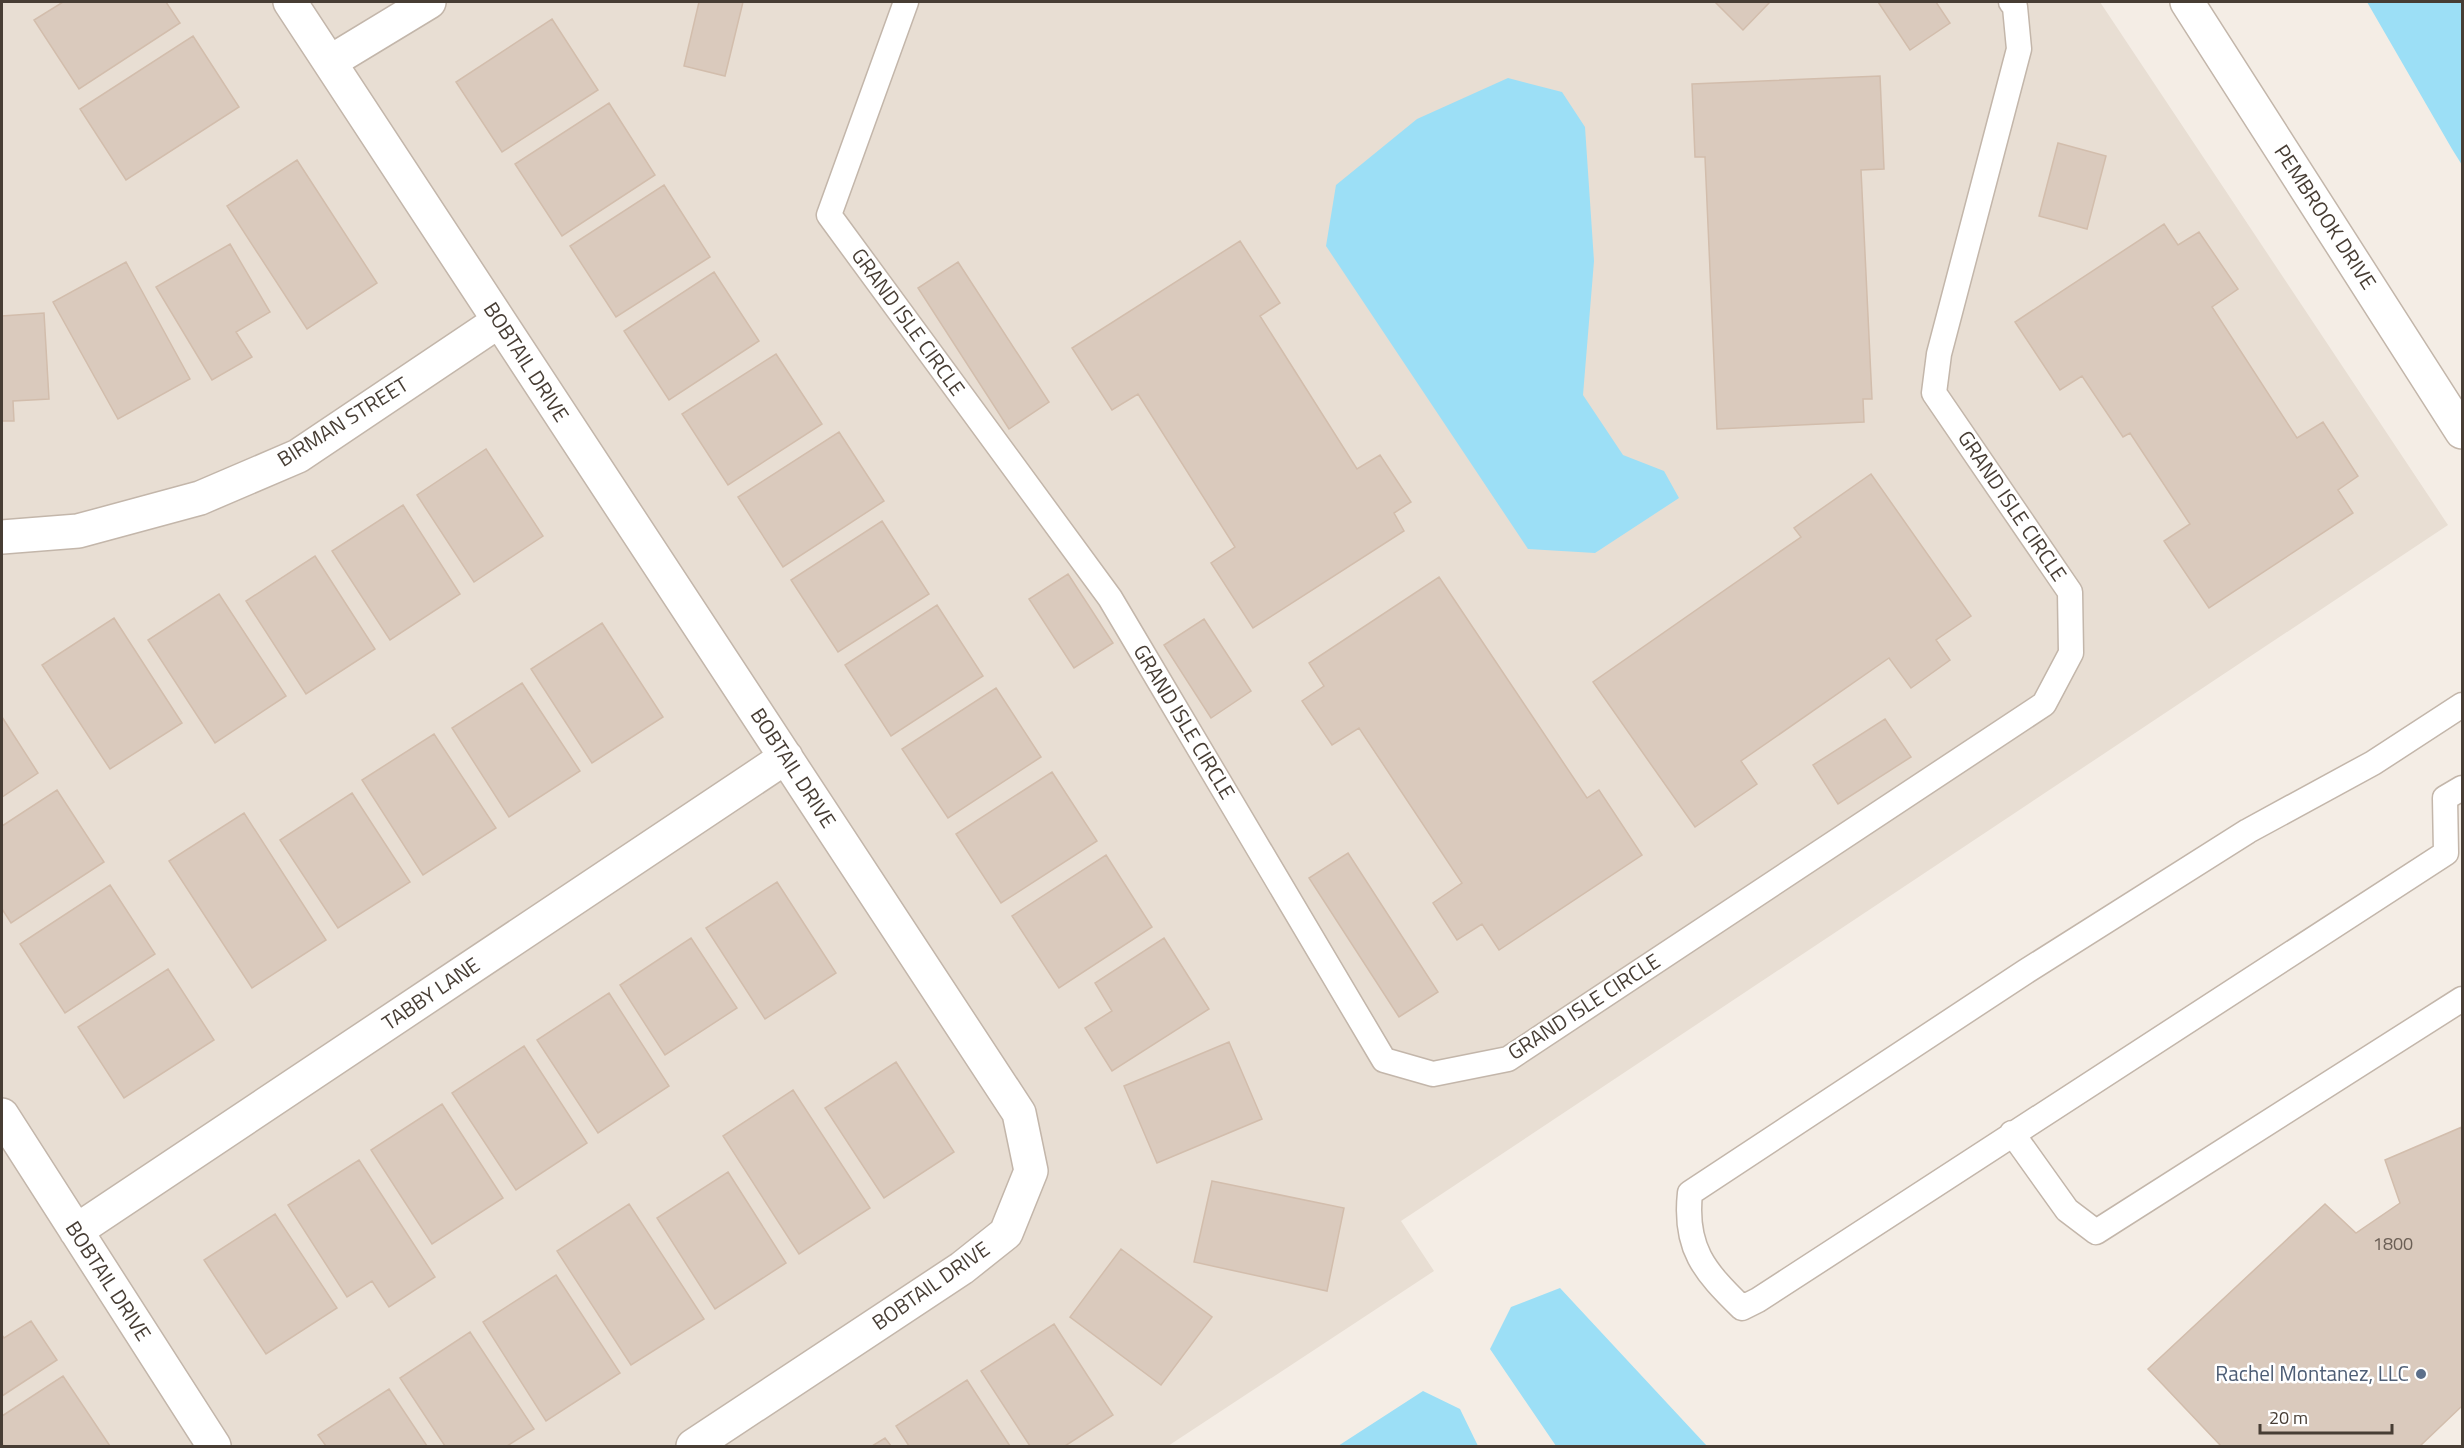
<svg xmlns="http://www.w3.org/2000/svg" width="2464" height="1448" font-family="'Titillium Web',sans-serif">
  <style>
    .residential { fill: #e8ded3 }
    .water { fill: #9cdff6 }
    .building { fill: #dacabd; stroke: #d2bdac; stroke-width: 1.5 }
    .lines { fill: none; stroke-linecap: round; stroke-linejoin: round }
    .service-casing { stroke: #c3b6aa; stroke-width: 27 }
    .minor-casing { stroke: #c3b6aa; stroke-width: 36 }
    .service { stroke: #fff; stroke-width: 24 }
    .minor { stroke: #fff; stroke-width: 33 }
    .service-dot { fill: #5c6f8a; stroke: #fff; stroke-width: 2 }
    .labels { text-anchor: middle; stroke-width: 5; stroke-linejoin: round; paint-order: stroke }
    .number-label { font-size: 18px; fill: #6c6056 }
    .street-label { font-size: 21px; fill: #473d34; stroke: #fff }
    .service-label { font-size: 21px; fill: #4e5e75; stroke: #fff; text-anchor: end }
  </style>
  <rect width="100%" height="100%" fill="#f4ede5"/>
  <!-- residential -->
  <path class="residential" d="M 2,2 L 2100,2 L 2448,525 L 1401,1221 L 1434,1271 L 1168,1446 L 2,1446 Z"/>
  <!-- water -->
  <path class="water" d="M 2367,2 L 2462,2 L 2462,165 L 2452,149 Z
    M 1508,78 L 1562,92 L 1585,127 L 1594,261 L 1583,395 L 1623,455 L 1664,471 L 1679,498 L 1595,553 L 1528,549 L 1326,246 L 1336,185 L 1417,119 Z
    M 1560,1288 L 1707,1446 L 1556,1446 L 1490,1349 L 1511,1307 Z
    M 1423,1391 L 1460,1409 L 1478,1446 L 1338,1446 Z"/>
  <!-- building -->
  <path class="building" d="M 63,2 L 166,2 L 180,23 L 79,89 L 34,20 Z
    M 699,2 L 743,2 L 725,76 L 684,66 Z
    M 1715,2 L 1770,2 L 1743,30 Z
    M 1878,2 L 1936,2 L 1950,23 L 1910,50 Z
    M 552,19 L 598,90 L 502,152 L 456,82 Z
    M 193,36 L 239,107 L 126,180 L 80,109 Z
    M 1880,76 L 1884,169 L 1861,170 L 1872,399 L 1863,399 L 1864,422 L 1717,429 L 1705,157 L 1695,157 L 1692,84 Z
    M 609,103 L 655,175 L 562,236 L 515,164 Z
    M 2058,143 L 2106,156 L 2087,229 L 2039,216 Z
    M 297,160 L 377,283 L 307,329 L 227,206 Z
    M 664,185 L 710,257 L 616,317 L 570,246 Z
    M 2164,224 L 2178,245 L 2199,232 L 2238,289 L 2212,307 L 2297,438 L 2323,422 L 2358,476 L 2338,490 L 2353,513 L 2209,608 L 2164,541 L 2190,524 L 2130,433 L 2123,437 L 2082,376 L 2060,390 L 2015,322 Z
    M 1240,241 L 1280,303 L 1260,316 L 1357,469 L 1380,455 L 1411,502 L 1394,513 L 1404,531 L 1253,628 L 1211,563 L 1235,547 L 1138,394 L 1112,410 L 1072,348 Z
    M 230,244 L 270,312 L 236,332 L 252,357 L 212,380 L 156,287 Z
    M 126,262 L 190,379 L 118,419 L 53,302 Z
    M 958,262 L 1049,402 L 1009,429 L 918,288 Z
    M 714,272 L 759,341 L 669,400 L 624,331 Z
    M 44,313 L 49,399 L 13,401 L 14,421 L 2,421 L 2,316 Z
    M 776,354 L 822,424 L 728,485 L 682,414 Z
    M 839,432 L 884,501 L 783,567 L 738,497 Z
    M 486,449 L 543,536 L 474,582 L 417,495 Z
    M 1871,474 L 1971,616 L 1936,640 L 1950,660 L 1911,688 L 1889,658 L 1741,761 L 1757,784 L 1695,827 L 1593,682 L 1801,537 L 1794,528 Z
    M 403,505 L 460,594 L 390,640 L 332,551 Z
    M 882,521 L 929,594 L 838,652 L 791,580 Z
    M 315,556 L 375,649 L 306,694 L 246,601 Z
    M 1068,574 L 1113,643 L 1074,668 L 1029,599 Z
    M 1439,577 L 1587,798 L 1599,790 L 1642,855 L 1499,950 L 1482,924 L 1457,940 L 1433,903 L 1462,883 L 1359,728 L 1332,745 L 1302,701 L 1324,686 L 1309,663 Z
    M 219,594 L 286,696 L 215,743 L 148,640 Z
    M 937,605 L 983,676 L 891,736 L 845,665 Z
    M 114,618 L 182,723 L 110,769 L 42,665 Z
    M 1204,619 L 1251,691 L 1211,718 L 1164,645 Z
    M 602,623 L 663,717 L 592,763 L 531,669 Z
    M 522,683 L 580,771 L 509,817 L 452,728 Z
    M 996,688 L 1041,757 L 948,818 L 902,749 Z
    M 2,717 L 38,773 L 2,797 Z
    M 1885,719 L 1911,757 L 1838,804 L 1813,765 Z
    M 434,734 L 496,828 L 423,875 L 362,780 Z
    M 1052,772 L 1097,841 L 1001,903 L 956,834 Z
    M 57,790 L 104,862 L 11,923 L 2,909 L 2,826 Z
    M 352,793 L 410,882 L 338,928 L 280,840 Z
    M 244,813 L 326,940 L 252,988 L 169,861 Z
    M 1348,853 L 1438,992 L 1399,1017 L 1309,878 Z
    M 1106,855 L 1152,927 L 1059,988 L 1012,916 Z
    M 777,882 L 836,973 L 765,1019 L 706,928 Z
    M 110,885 L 155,954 L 65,1013 L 20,944 Z
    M 691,938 L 737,1008 L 665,1055 L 620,985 Z
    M 1164,938 L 1209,1009 L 1112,1071 L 1085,1028 L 1112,1011 L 1095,983 Z
    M 168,969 L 214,1040 L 124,1098 L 78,1027 Z
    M 609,993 L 669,1086 L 598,1133 L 537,1040 Z
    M 1229,1042 L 1262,1119 L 1157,1163 L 1124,1086 Z
    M 524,1046 L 587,1143 L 516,1190 L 452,1093 Z
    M 896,1062 L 954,1152 L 884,1198 L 825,1108 Z
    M 793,1090 L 870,1208 L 799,1254 L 723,1136 Z
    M 442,1104 L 503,1198 L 432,1244 L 371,1150 Z
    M 2462,1127 L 2462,1406 L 2420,1446 L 2221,1446 L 2148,1369 L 2325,1204 L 2356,1233 L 2400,1203 L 2385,1160 Z
    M 359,1160 L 435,1277 L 389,1307 L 372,1281 L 347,1297 L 288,1205 Z
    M 728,1172 L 786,1263 L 715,1309 L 657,1218 Z
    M 1212,1181 L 1344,1208 L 1327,1291 L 1194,1262 Z
    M 629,1204 L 704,1319 L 631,1365 L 557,1251 Z
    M 275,1214 L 337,1308 L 266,1354 L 204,1260 Z
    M 1121,1249 L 1212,1317 L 1161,1385 L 1070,1317 Z
    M 556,1275 L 620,1373 L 546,1421 L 483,1322 Z
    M 31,1321 L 57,1360 L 2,1396 L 2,1335 L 4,1338 Z
    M 1054,1324 L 1113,1415 L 1065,1446 L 1030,1446 L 981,1371 Z
    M 470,1332 L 534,1429 L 507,1446 L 445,1446 L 400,1378 Z
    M 63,1376 L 110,1446 L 4,1446 L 2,1443 L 2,1416 Z
    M 967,1380 L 1010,1446 L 909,1446 L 896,1426 Z
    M 389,1389 L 427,1446 L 326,1446 L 318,1435 Z
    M 885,1438 L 891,1446 L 872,1446 Z"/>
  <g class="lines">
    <defs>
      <path id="service" d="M 906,2 L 829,215 L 1110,598 L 1384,1060 L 1433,1074 L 1508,1059 L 2044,704 L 2071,653 L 2070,592 L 1934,393 L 1939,354 L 2019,49 L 2015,7 L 2011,2
        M 2462,705 L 2373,763 L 2248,831 L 2025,972 L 1690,1193 C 1684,1248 1704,1271 1742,1308 L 1758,1300 L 2446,853 L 2445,798 L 2462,788
        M 2012,1133 L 2067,1210 L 2096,1232 L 2462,999"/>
      <path id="minor" d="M 290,2 L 1019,1113 L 1031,1171 L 1006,1233 L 962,1268 L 693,1446
        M 2187,2 L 2462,432
        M 330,62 L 429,2
        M 2,537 L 78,531 L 200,498 L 298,456 L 499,321
        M 2,1115 L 214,1446
        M 76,1231 L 786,757"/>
    </defs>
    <!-- service casing -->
    <use href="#service" class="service-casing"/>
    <!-- minor casing -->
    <use href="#minor" class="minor-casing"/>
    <!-- service -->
    <use href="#service" class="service"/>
    <!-- minor -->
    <use href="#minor" class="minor"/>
  </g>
  <!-- markers -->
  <circle class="service-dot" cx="2421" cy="1374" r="6"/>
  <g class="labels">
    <!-- number labels -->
    <g class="number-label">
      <text x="2393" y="1250">1800</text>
    </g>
    <!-- street labels -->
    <g class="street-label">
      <text transform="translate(2325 217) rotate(57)" y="7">PEMBROOK DRIVE</text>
      <text transform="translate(908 322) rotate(54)" y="7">GRAND ISLE CIRCLE</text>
      <text transform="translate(526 362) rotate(57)" y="7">BOBTAIL DRIVE</text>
      <text transform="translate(343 422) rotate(-32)" y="7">BIRMAN STREET</text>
      <text transform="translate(2012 506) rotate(56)" y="7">GRAND ISLE CIRCLE</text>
      <text transform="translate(1184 722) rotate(59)" y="7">GRAND ISLE CIRCLE</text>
      <text transform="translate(793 768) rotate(57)" y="7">BOBTAIL DRIVE</text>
      <text transform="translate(431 994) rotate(-34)" y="7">TABBY LANE</text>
      <text transform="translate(1584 1007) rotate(-33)" y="7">GRAND ISLE CIRCLE</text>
      <text transform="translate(108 1281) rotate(57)" y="7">BOBTAIL DRIVE</text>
      <text transform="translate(931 1286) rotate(-35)" y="7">BOBTAIL DRIVE</text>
    </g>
    <!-- service labels -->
    <g class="service-label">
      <text x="2409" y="1381">Rachel Montanez, LLC</text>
    </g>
  </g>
  <!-- border -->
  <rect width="2464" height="1448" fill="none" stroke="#473d34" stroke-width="6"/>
  <!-- scale -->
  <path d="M2260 1424v9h132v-9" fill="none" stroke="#473d34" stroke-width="3"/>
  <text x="2269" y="1424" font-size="18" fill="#473d34" stroke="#ffffff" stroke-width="4.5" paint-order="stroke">20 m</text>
</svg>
